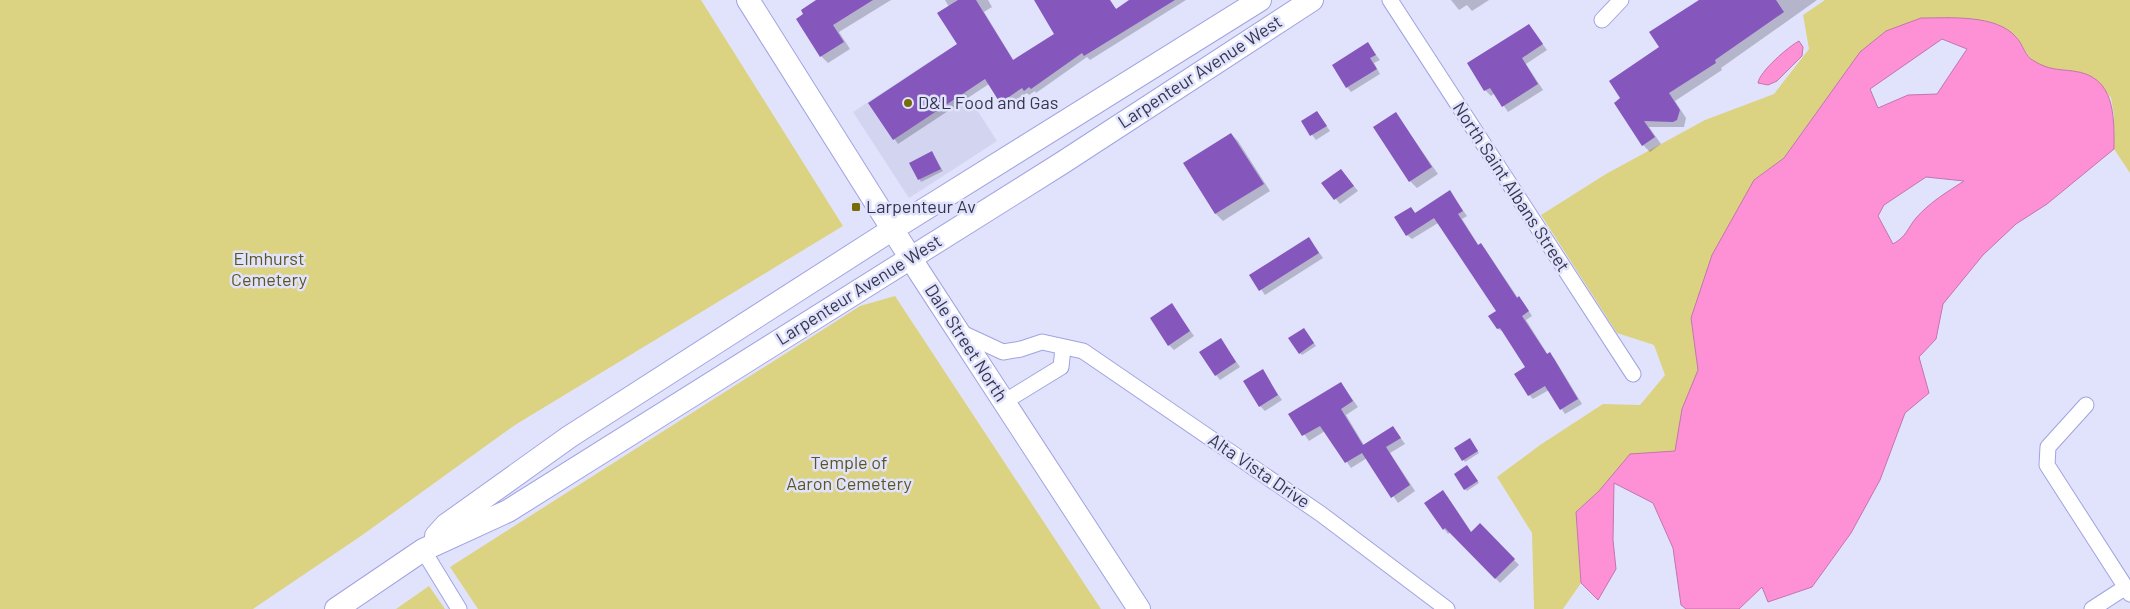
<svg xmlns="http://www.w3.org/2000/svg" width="2130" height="609" font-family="Barlow,sans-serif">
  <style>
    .built { fill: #d2d4f0 }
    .green { fill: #dcd382 }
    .water { fill: #fe90d6; stroke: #c275ae; fill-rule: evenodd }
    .shadow { fill: #0003 }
    .building { fill: #8557bd }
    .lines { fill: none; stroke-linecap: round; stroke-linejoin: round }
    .minor-casing { stroke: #a1a3e0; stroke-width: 17 }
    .secondary-casing { stroke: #a1a3e0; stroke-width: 24 }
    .minor { stroke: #fff; stroke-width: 15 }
    .secondary { stroke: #fff; stroke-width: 22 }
    .poi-dot { fill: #776c06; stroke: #e1e3fd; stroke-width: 2 }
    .labels { text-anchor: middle; stroke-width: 5; stroke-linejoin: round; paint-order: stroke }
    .street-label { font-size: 18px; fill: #35364f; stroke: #e1e3fd }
    .poi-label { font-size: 18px; fill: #35364f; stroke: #e1e3fd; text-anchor: start }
    .park-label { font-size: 18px; fill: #5c551f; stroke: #e1e3fd }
  </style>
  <rect width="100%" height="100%" fill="#e1e3fd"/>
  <!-- built -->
  <path class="built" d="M 941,54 L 997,141 L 909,198 L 853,112 Z"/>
  <!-- green -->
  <path class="green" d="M 0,0 L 701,0 L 843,226 L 515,425 L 361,536 L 253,609 L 0,609 Z
    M 1825,0 L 2130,0 L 2130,173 L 2114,149 L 2114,116 L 2111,98 L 2094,78 L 2075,71 L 2052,70 L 2031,60 L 2016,36 L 1992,23 L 1860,52 L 1784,158 L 1754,180 L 1691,318 L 1698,370 L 1675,451 L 1630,455 L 1599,491 L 1576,512 L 1581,583 L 1563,609 L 1534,609 L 1532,533 L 1497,477 L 1540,445 L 1603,404 L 1640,405 L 1665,375 L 1654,345 L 1617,333 L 1541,215 L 1606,174 L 1705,120 L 1774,94 L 1809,49 L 1803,15 Z
    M 895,296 L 1101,609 L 478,609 L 450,567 L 860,306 Z
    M 429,586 L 445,609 L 396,609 Z"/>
  <!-- water -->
  <path class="water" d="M 1921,18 C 1949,18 1996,14 2016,37 C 2023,44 2025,57 2034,61 C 2049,70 2057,69 2073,71 C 2116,76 2114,117 2114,149 L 2047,204 L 2016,224 L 1983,255 L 1943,304 L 1936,339 L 1919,357 L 1929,393 L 1905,413 L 1880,480 L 1851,533 L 1812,587 L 1768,602 L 1762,587 L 1739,609 L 1686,609 L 1681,605 L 1673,548 L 1653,503 L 1614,483 L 1613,540 L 1616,569 L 1598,600 L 1581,583 L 1576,512 L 1599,491 L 1630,454 L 1675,451 L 1682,409 L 1698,370 L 1691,318 L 1712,255 L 1754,180 L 1784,158 L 1860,52 L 1886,31 ZM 1942,39 L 1967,49 L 1937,94 L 1908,95 L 1878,108 L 1870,89 ZM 1926,177 L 1964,181 C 1947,192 1930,202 1916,218 C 1907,229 1907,236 1893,244 L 1878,216 L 1884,205 Z
    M 1799,41 L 1803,47 L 1802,56 L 1777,81 L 1768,85 L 1758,83 C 1759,72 1789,46 1799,41 Z"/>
  <!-- shadow -->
  <path class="shadow" d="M 818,0 L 891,0 L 839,32 L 850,49 L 828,63 L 821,56 Z
    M 945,0 L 988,0 L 992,7 L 984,12 L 1014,61 L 1056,34 L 1038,0 L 1101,0 L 1117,9 L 1131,0 L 1186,0 L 1090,60 L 1087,57 L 1036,93 L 1035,91 L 1029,95 L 1027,93 L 1005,107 L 989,84 L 898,144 L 870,104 L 959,44 L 949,7 Z
    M 1451,0 L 1489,0 L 1472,11 L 1467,5 L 1459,10 Z
    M 1699,0 L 1817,0 L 1721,68 L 1722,70 L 1675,101 L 1686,118 L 1684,127 L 1649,127 L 1661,144 L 1650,152 L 1643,145 L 1622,99 Z
    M 1529,25 L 1547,50 L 1526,64 L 1543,90 L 1508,112 L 1495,93 L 1491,96 L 1485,90 Z
    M 1367,43 L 1380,60 L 1374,63 L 1380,74 L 1351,92 L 1347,87 Z
    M 1317,112 L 1330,131 L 1316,140 L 1302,122 Z
    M 1396,114 L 1438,174 L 1417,188 L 1410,181 Z
    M 1231,134 L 1238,141 L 1270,191 L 1223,221 L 1216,214 L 1185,163 Z
    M 932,153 L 943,171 L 921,182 L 911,163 Z
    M 1341,170 L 1358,191 L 1340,204 L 1323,183 Z
    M 1450,192 L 1467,216 L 1462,219 L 1479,246 L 1481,245 L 1485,249 L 1518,298 L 1523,302 L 1532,316 L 1526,320 L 1548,355 L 1554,358 L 1582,404 L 1565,414 L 1549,390 L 1533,399 L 1529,395 L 1527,368 L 1504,332 L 1498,329 L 1498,311 L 1438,223 L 1412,239 L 1407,235 L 1411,208 L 1416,214 Z
    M 1309,238 L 1323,258 L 1265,295 L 1251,275 Z
    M 1172,305 L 1194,336 L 1174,350 L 1169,345 Z
    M 1306,331 L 1316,346 L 1302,355 L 1300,353 Z
    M 1221,340 L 1240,367 L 1220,380 L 1216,375 Z
    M 1262,371 L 1282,400 L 1265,411 L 1260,406 Z
    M 1341,383 L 1358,407 L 1346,415 L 1364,445 L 1393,427 L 1405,444 L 1390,453 L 1415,491 L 1398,503 L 1367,458 L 1351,468 L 1325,431 L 1309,441 L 1290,414 Z
    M 1471,442 L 1479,453 L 1465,462 L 1456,449 Z
    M 1469,469 L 1479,483 L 1467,491 L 1465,489 Z
    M 1447,496 L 1472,533 L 1480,525 L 1519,565 L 1500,583 L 1451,532 L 1448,534 L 1444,529 L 1426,503 Z"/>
  <!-- building -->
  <path class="building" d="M 816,0 L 873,0 L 833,25 L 844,42 L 820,57 L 796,19 L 803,14 L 801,10 Z
    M 958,0 L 976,0 L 1013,60 L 1054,34 L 1034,0 L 1110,0 L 1116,9 L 1129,0 L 1175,0 L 1084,56 L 1082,53 L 1031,89 L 1029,87 L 1024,91 L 1022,88 L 1000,103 L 985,79 L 893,140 L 868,103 L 957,44 L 937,13 Z
    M 1699,0 L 1776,0 L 1784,12 L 1715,60 L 1716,63 L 1669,93 L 1680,110 L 1677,120 L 1673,122 L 1644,121 L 1655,137 L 1642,146 L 1614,103 L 1620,98 L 1609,81 L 1659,47 L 1649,32 Z
    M 1529,24 L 1543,44 L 1522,58 L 1538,84 L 1502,107 L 1490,88 L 1484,91 L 1467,63 Z
    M 1368,42 L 1376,55 L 1370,58 L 1377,69 L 1346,88 L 1332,65 Z
    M 1317,111 L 1327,126 L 1310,136 L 1301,121 Z
    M 1396,112 L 1432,167 L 1409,182 L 1373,127 Z
    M 1231,133 L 1264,184 L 1215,214 L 1183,163 Z
    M 932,151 L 941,169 L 918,180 L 909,163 Z
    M 1341,169 L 1354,186 L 1334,200 L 1321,183 Z
    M 1450,190 L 1463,211 L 1458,214 L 1478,245 L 1481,243 L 1517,298 L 1519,296 L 1529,311 L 1522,316 L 1547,354 L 1550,352 L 1578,399 L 1560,410 L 1545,386 L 1528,396 L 1514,374 L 1525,367 L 1500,328 L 1497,329 L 1488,316 L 1496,311 L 1434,218 L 1406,236 L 1394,217 L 1411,207 L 1415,213 Z
    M 1309,237 L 1319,253 L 1259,291 L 1249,275 Z
    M 1172,303 L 1190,331 L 1168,346 L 1150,318 Z
    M 1304,328 L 1314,343 L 1299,354 L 1288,338 Z
    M 1221,338 L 1236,362 L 1215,376 L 1199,352 Z
    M 1263,369 L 1278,395 L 1259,407 L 1243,381 Z
    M 1341,382 L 1353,401 L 1341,409 L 1363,445 L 1393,426 L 1401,438 L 1386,447 L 1410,485 L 1391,498 L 1362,453 L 1345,463 L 1320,426 L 1302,436 L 1288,414 Z
    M 1470,438 L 1478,451 L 1462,461 L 1454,448 Z
    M 1467,465 L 1478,481 L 1464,490 L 1454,474 Z
    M 1443,490 L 1471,532 L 1480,523 L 1515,559 L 1495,579 L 1445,528 L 1443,530 L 1424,503 Z"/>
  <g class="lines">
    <defs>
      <path id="minor" d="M 1390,0 L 1633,374
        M 1602,20 L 1621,0
        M 960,332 L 1003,352 L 1021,349 L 1042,342 L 1083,351 L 1321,514 L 1447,609
        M 1004,402 L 1061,367 L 1063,348
        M 2086,405 L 2048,447 L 2047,465 L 2130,594
        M 423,550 L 459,609
        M 2092,609 L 2126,587"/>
      <path id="secondary" d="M 748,0 L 920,273 L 1139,609
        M 436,536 L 446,525 L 569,437 L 893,229 L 1260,0
        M 336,609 L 423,550 L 508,511 L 1062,163 L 1312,0"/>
    </defs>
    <!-- minor casing -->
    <use href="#minor" class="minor-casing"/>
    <!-- secondary casing -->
    <use href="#secondary" class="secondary-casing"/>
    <!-- minor -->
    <use href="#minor" class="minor"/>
    <!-- secondary -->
    <use href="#secondary" class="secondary"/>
  </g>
  <!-- markers -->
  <g class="poi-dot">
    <circle cx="908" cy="103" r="5"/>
    <rect x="851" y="202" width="10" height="10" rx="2.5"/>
  </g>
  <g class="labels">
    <!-- street labels -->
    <g class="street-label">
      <text transform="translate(1200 72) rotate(-33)" y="6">Larpenteur Avenue West</text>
      <text transform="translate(1511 187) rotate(57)" y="6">North Saint Albans Street</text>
      <text transform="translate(859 290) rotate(-32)" y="6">Larpenteur Avenue West</text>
      <text transform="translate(966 343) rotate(57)" y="6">Dale Street North</text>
      <text transform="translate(1259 471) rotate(34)" y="6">Alta Vista Drive</text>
    </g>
    <!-- poi labels -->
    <g class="poi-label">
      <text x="918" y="109">D&amp;L Food and Gas</text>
      <text x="866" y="213">Larpenteur Av</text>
    </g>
    <!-- park labels -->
    <g class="park-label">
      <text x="269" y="265">Elmhurst<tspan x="269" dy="21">Cemetery</tspan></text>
      <text x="849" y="469">Temple of<tspan x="849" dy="21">Aaron Cemetery</tspan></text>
    </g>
  </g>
</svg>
